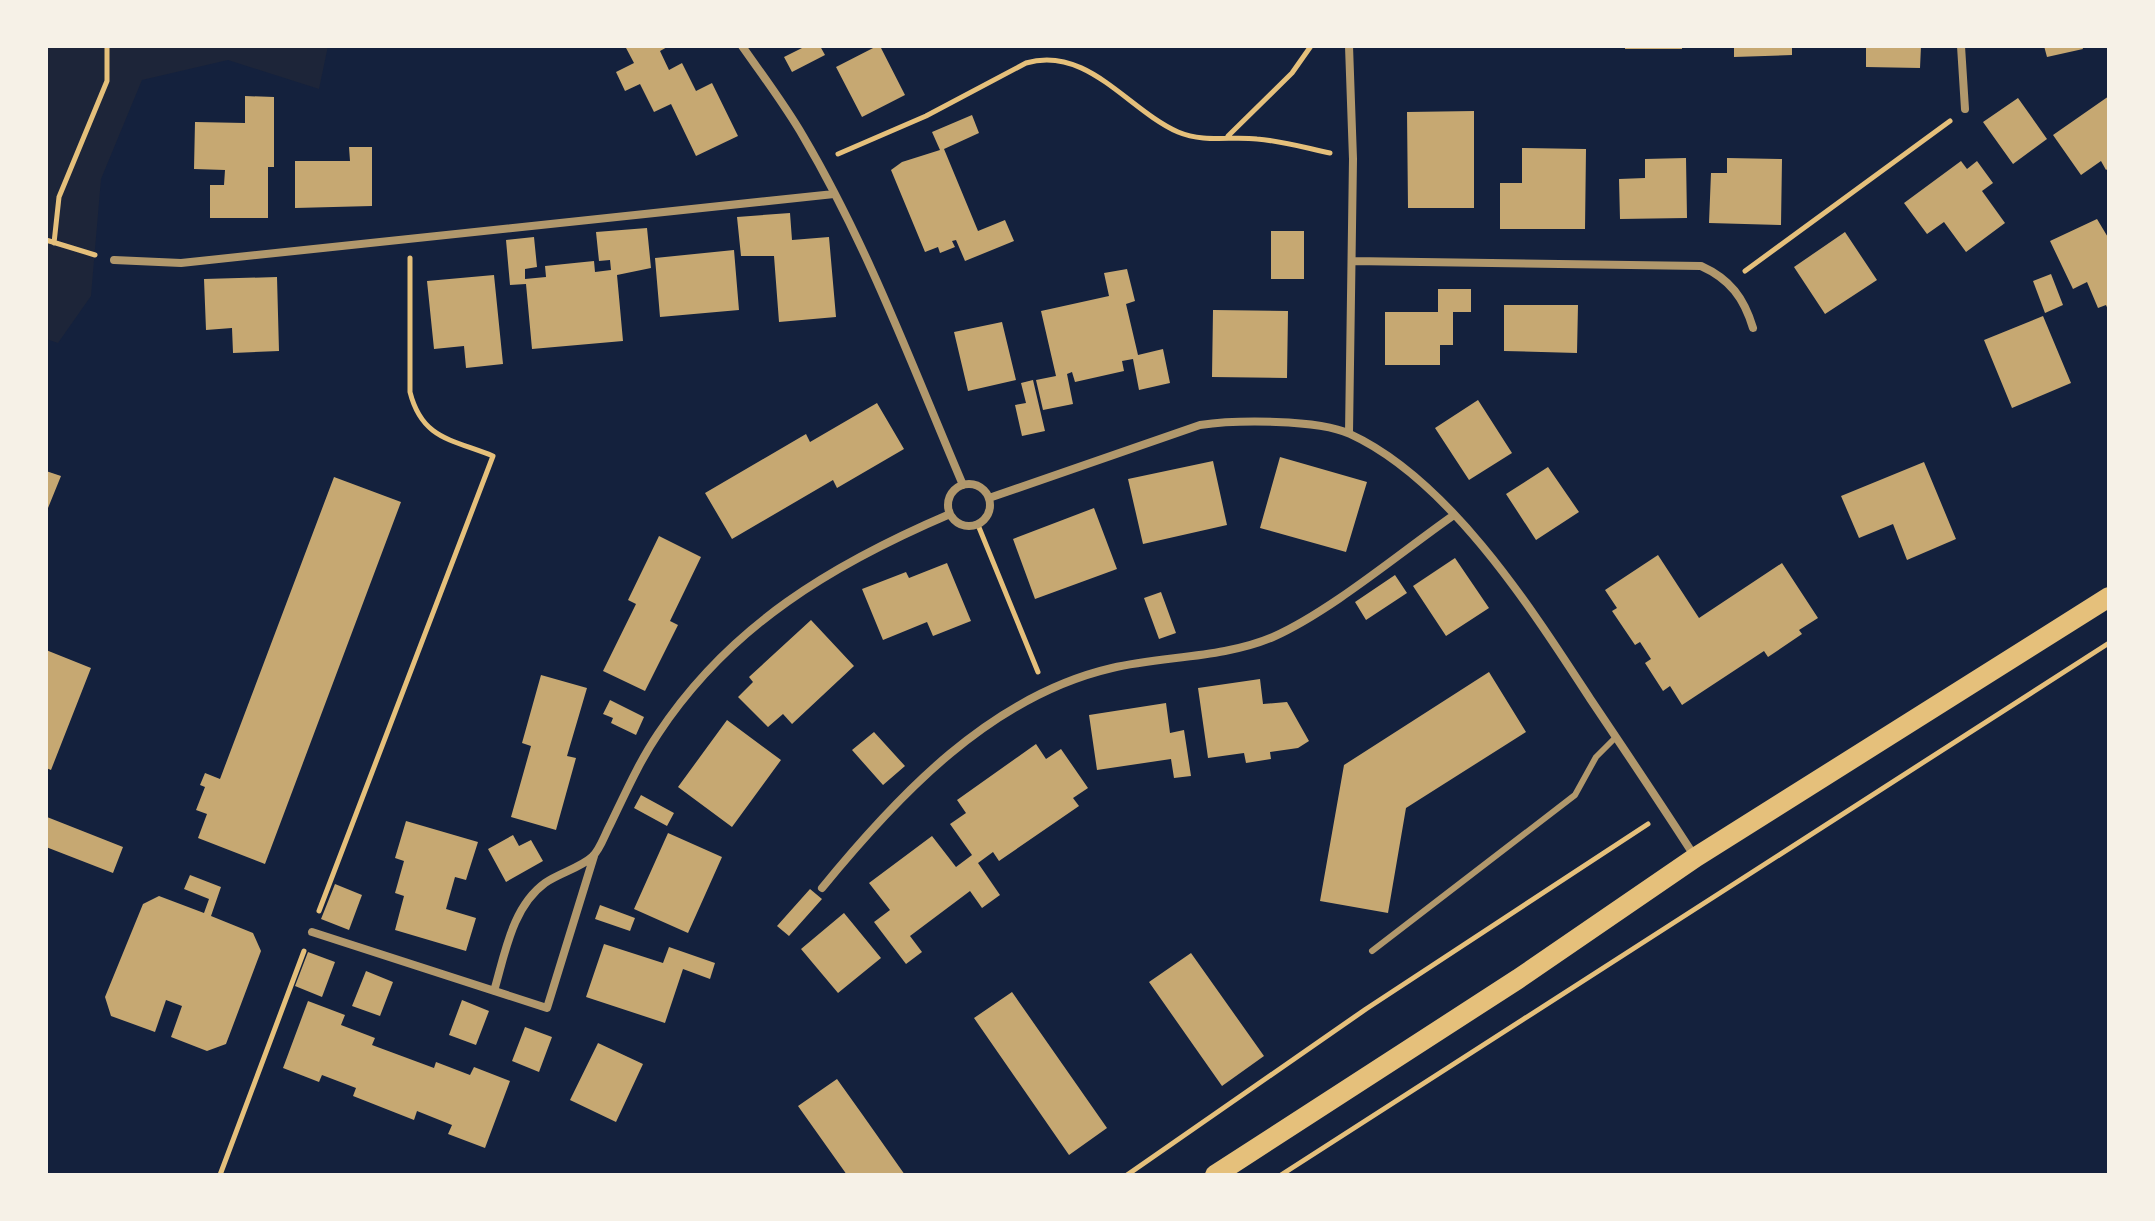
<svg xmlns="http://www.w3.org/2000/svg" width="2155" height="1221" font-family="Overpass,sans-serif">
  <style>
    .green { fill: #1d2539 }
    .building { fill: #c6a872 }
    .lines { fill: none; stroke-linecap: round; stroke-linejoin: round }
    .path { stroke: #e5c07b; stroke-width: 5 }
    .service { stroke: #b1986c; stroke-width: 6 }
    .minor { stroke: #b1986c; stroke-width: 8 }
    .primary { stroke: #e5c07b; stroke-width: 20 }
  </style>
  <rect width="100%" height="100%" fill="#14213d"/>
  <!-- green -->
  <path class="green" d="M 46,46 L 328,46 L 319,89 L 228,60 L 142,80 L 101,179 L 91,296 L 58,343 L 46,339 Z"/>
  <!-- building -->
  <path class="building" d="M 625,46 L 669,46 L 660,51 L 669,70 L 682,63 L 696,91 L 712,83 L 738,136 L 696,156 L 671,104 L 654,112 L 640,84 L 625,91 L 616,72 L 634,63 Z
    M 806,46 L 820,46 L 825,55 L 792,72 L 784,57 Z
    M 877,46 L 880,46 L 905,95 L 862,117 L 836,67 Z
    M 1625,46 L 1682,46 L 1682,49 L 1625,49 Z
    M 1734,46 L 1792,46 L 1792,55 L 1734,57 Z
    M 1866,46 L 1921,46 L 1920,68 L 1866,67 Z
    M 2044,46 L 2082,46 L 2083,49 L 2047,57 Z
    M 245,96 L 274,97 L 274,167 L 268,167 L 268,218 L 210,218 L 210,185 L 224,185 L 225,170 L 194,169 L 195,122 L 245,123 Z
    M 2109,96 L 2109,168 L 2106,170 L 2101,161 L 2081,175 L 2053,135 Z
    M 2018,98 L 2047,139 L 2013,164 L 1983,122 Z
    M 1474,111 L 1474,208 L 1408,208 L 1407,112 Z
    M 972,115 L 979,133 L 944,149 L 978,231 L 1005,220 L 1014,241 L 965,261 L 956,240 L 952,241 L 955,247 L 940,253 L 938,247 L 925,252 L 891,170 L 902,162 L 940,150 L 932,132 Z
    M 349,147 L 372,147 L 372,206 L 295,208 L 295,161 L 350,161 Z
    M 1522,148 L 1586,149 L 1585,229 L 1500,229 L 1500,183 L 1522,183 Z
    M 1686,158 L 1687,218 L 1620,219 L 1619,179 L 1645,178 L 1645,159 Z
    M 1727,158 L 1782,159 L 1781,225 L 1709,223 L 1711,173 L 1727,173 Z
    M 1961,161 L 1967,169 L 1977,161 L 1993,183 L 1982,191 L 2005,223 L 1966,252 L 1944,222 L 1927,234 L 1904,203 Z
    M 790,213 L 792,240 L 829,237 L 836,317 L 779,322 L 774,256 L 741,256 L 737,217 Z
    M 2097,219 L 2109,239 L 2109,312 L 2106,305 L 2098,308 L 2087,282 L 2073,289 L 2050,241 Z
    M 647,228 L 651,268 L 617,275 L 623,341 L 532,349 L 526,284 L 510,285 L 506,240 L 534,237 L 537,267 L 525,269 L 525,279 L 546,277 L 545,266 L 594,261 L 595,272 L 611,270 L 610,260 L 599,261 L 596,232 Z
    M 1271,231 L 1304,231 L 1304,279 L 1271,279 Z
    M 1845,232 L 1877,280 L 1825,314 L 1794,267 Z
    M 734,250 L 739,310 L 660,317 L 655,258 Z
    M 1127,269 L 1135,301 L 1126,304 L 1138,355 L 1163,349 L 1170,383 L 1139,390 L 1133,359 L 1122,361 L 1124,371 L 1075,382 L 1072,372 L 1067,374 L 1073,404 L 1043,410 L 1036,380 L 1056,376 L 1041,311 L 1109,296 L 1104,273 Z
    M 2051,274 L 2063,305 L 2045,313 L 2033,281 Z
    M 494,275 L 503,364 L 466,368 L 464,346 L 434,349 L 427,281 Z
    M 277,277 L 279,351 L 233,353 L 232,328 L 206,330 L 204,279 Z
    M 1438,289 L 1471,289 L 1471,312 L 1453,312 L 1453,345 L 1440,345 L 1440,365 L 1385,365 L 1385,312 L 1438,312 Z
    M 1504,305 L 1578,305 L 1577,353 L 1504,351 Z
    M 1213,310 L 1288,311 L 1287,378 L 1212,377 Z
    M 2043,316 L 2071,383 L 2012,408 L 1984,340 Z
    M 1002,322 L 1016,380 L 968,391 L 954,332 Z
    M 1033,380 L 1045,431 L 1022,436 L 1015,405 L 1026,403 L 1021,383 Z
    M 1478,400 L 1512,453 L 1469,480 L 1435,428 Z
    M 877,403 L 904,449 L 837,488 L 833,480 L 732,539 L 705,493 L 806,434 L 810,442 Z
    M 1280,457 L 1367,482 L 1346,552 L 1260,528 Z
    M 1213,461 L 1227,525 L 1143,544 L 1128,479 Z
    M 1924,462 L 1956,539 L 1907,560 L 1893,524 L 1859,538 L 1841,496 Z
    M 1548,467 L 1579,512 L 1536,540 L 1506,494 Z
    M 46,471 L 61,476 L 46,513 Z
    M 334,477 L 401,502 L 265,864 L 198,838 L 207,814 L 196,810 L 205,787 L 200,785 L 205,773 L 220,779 Z
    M 1094,508 L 1117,569 L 1035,599 L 1013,539 Z
    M 659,536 L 701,557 L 670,621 L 678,625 L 645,691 L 603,671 L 636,604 L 628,600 Z
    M 1658,555 L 1699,618 L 1782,563 L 1818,618 L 1799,630 L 1802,634 L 1768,657 L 1764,651 L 1682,705 L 1670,686 L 1663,691 L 1645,663 L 1651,659 L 1640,642 L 1635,645 L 1612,611 L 1617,608 L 1605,590 Z
    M 1455,558 L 1489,608 L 1446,636 L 1413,586 Z
    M 947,563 L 971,621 L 933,636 L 927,622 L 883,640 L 862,589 L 906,572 L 909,578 Z
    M 1395,575 L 1407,593 L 1366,620 L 1355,602 Z
    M 1161,592 L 1176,633 L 1159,639 L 1144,598 Z
    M 811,620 L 854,666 L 792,724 L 783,714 L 768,727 L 738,697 L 753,682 L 749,677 Z
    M 46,650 L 91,668 L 51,770 L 46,768 Z
    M 1489,672 L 1526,732 L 1406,808 L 1388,913 L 1320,901 L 1344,765 Z
    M 541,675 L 587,688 L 567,756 L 576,758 L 556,830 L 511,817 L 531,746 L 522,743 Z
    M 1260,679 L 1263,704 L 1287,702 L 1309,741 L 1298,748 L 1270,752 L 1271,759 L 1246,763 L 1244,753 L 1208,758 L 1198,688 Z
    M 610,700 L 644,717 L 636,735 L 611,723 L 613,718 L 603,714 Z
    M 1166,703 L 1170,733 L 1184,730 L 1191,776 L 1174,778 L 1171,759 L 1097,770 L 1089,715 Z
    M 727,720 L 781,760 L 732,827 L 678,787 Z
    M 874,732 L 905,766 L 883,785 L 852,750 Z
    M 1036,744 L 1046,759 L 1061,749 L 1088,788 L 1073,798 L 1079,806 L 999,861 L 993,852 L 978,863 L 1000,895 L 982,908 L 970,891 L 910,936 L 922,952 L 906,964 L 874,922 L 890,910 L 869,883 L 932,836 L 956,867 L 972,855 L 950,824 L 966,813 L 957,800 Z
    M 641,795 L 674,813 L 667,826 L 634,808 Z
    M 47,817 L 123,847 L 113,873 L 46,847 Z
    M 406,821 L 478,842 L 466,880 L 455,877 L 446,909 L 476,918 L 466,951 L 395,930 L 404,896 L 395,893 L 404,861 L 395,858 Z
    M 668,833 L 722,857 L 688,933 L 634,909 Z
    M 513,835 L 519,846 L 531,840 L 543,861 L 506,882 L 488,849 Z
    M 190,875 L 221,887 L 211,916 L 253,933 L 261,951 L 226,1044 L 207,1051 L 171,1037 L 182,1006 L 166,1000 L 155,1032 L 111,1016 L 105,997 L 143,904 L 159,896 L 204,913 L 209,899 L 184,889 Z
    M 335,884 L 362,895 L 349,930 L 321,919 Z
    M 810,889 L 822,899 L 789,936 L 777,926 Z
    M 600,905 L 635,918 L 630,931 L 595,919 Z
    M 844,913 L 881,958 L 838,993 L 801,949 Z
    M 604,944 L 663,963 L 669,947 L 715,963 L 710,979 L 683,969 L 665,1023 L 586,997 Z
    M 308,952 L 335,962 L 322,997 L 295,986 Z
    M 1191,953 L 1264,1056 L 1222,1086 L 1149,982 Z
    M 366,971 L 393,982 L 380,1016 L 352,1006 Z
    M 1012,992 L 1107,1128 L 1069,1155 L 974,1018 Z
    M 462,1000 L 489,1011 L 476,1045 L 449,1035 Z
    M 308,1001 L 345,1015 L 341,1025 L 375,1038 L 372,1045 L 434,1068 L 436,1062 L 470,1075 L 474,1067 L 510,1081 L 485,1148 L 448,1134 L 452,1125 L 417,1111 L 414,1120 L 353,1096 L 356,1088 L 322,1075 L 319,1082 L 283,1068 Z
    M 525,1027 L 552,1037 L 539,1072 L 512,1061 Z
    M 598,1043 L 643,1064 L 616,1122 L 570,1100 Z
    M 837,1079 L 862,1114 L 905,1175 L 847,1175 L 798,1106 Z"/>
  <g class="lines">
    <!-- path -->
    <path class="path" d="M 1228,136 L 1292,73 L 1311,46
      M 838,154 L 926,116 L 1026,63 C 1087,45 1128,110 1178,132 C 1204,143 1231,136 1257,139 C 1282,141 1306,148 1330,153
      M 46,240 L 95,255
      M 54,243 L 59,197 L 107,81 L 107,46
      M 1745,271 L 1950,121
      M 978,525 L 1038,672
      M 319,911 L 493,456 C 451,439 422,439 410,392 L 410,258
      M 220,1175 L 304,951
      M 1127,1175 L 1366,1009 L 1648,824
      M 1281,1175 L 2109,643"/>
    <!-- service -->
    <path class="service" d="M 1372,951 L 1575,795 L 1596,757 L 1616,737"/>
    <!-- minor -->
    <path class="minor" d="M 742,46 C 763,76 785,105 803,136 C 868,246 913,368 963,485
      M 1961,46 L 1965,109
      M 114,260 L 181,263 L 834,194
      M 1352,261 L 1701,266 C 1730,279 1744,298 1753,328
      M 1349,433 L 1353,159 L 1349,46
      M948 505a21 21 0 1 1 42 0a21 21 0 1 1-42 0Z
      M 989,498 L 1200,425 C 1235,420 1318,419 1350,434 C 1450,480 1533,611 1591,700 C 1626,752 1661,804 1695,857
      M 822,888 C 898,795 991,696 1112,668 C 1164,656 1224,658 1273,637 C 1331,611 1401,552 1454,515
      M 312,932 L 547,1008 L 594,856
      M 494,991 C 505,954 512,907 545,883 C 559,873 580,868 592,857 C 600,850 605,834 610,825 C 625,794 639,762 658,734 C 730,625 833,564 950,514"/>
    <!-- primary -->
    <path class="primary" d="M 1215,1175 L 1518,979 L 1696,857 L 2109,597"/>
  </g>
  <!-- border -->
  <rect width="2155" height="1221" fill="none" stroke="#f6f1e7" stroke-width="96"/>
</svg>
